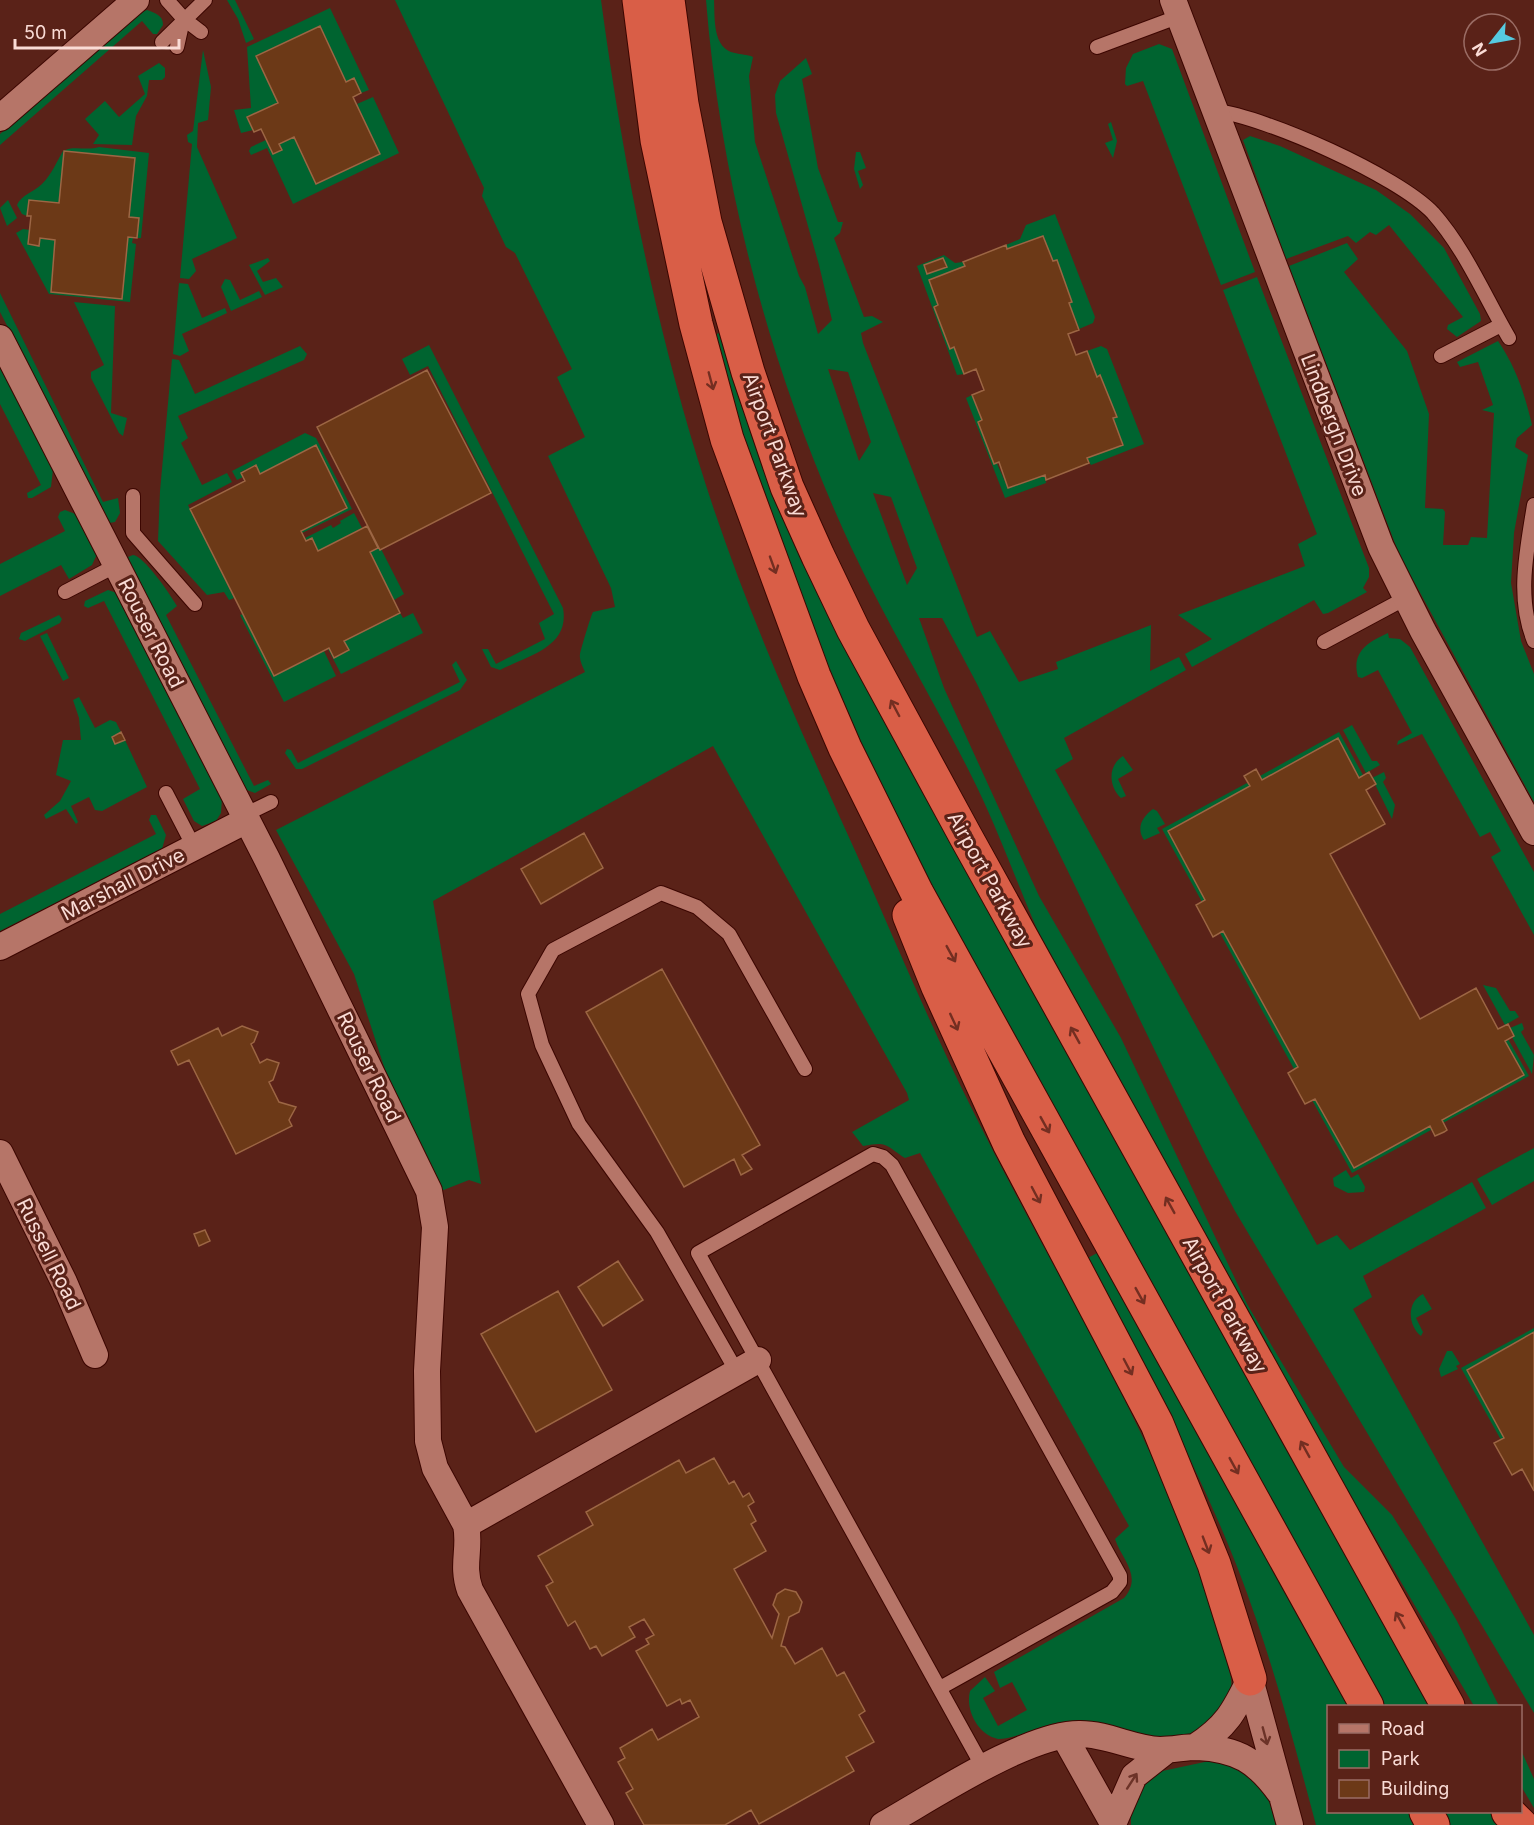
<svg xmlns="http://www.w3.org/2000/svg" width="1534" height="1825" font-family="Inter,sans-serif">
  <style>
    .green { fill: #006430; fill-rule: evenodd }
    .building { fill: #6c3917; stroke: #9c6644; stroke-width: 1.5 }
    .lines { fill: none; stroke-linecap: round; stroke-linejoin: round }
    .service-casing { stroke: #3c0601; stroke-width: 16 }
    .minor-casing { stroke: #3c0601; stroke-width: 28 }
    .motorway-casing { stroke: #3c0601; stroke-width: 35 }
    .service { stroke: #b67568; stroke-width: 14 }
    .minor { stroke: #b67568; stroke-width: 26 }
    .motorway { stroke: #d95e47; stroke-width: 33 }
    .oneway { stroke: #732e21 }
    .oneway2 { stroke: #6c3328 }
    .labels { text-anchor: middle; stroke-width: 6; stroke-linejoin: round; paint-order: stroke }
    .street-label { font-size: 20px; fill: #fadcd6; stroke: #5a2218 }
  </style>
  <rect width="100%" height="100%" fill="#5a2218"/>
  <!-- green -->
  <path class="green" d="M 227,0 L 235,0 L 254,39 L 246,43 L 238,19 Z
    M 395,0 L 601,0 C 622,156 652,310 698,460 C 740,597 798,725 857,855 C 895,941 931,1027 973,1111 C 1065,1298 1183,1473 1231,1678 C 1233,1699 1229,1709 1213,1721 C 1163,1759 1125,1719 1073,1721 C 1045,1721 1019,1739 998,1739 C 978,1735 965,1710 970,1691 L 985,1677 L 995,1691 L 983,1698 L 998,1726 L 1027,1710 L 1012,1682 L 1000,1688 L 994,1672 L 1124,1598 C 1143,1576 1122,1560 1115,1539 L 1129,1526 L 920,1153 L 905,1158 C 885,1145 888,1141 863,1146 L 852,1132 L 909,1100 L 907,1093 L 713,746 L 433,901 L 481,1184 L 469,1180 L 441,1191 L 389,1082 L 354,974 L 276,830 L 585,672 C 583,667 579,660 580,654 C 581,649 591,615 593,612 L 615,607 L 611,588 L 548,456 L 585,437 L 557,377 L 572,369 L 515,253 L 506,247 L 482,196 L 484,188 Z
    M 706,0 L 714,0 C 715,17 712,49 735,53 C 741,55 747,54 753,57 L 749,76 L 755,142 L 799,276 L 805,287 L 818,334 L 832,320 L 819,265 L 776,113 L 775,95 L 780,81 L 806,58 L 812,74 L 802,79 L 818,168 L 838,222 L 843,222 L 840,233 L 834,238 L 864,317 L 872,316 L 883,322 L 861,333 L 863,343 L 977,637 L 990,631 L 1019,682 L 1058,669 L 1056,662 L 1151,625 L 1150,671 L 1179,657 L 1186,670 L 1064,738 L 1073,759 L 1055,770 L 1317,1245 L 1337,1235 L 1350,1250 L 1472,1182 L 1486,1208 L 1363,1276 L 1372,1297 L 1353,1309 L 1534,1635 L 1534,1713 L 1235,1211 L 1207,1158 L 977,684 L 942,618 L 919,618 L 944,688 L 1039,896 L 1121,1038 L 1247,1304 L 1344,1467 L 1392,1515 L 1427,1570 L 1457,1621 L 1499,1706 L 1474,1706 C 1371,1532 1270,1358 1172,1181 C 1134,1112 1092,1044 1057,973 C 1025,908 1003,838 970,773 C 932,697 887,624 851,547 C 772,376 721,188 706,0 ZM 828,369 L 848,372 L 871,442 L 859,461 ZM 873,493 L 891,497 L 917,568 L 907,585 Z
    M 330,8 L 369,90 L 361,93 L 354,78 L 346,82 L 320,26 L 278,103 L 247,117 L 253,130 L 241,133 L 234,110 L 251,108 L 247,47 Z
    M 147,10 C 155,13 163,15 163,25 L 157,34 L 153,34 L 142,21 L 0,145 L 0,134 L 140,13 Z
    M 1159,44 L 1172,49 L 1255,272 L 1221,285 L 1143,81 L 1127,86 L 1125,84 L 1126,68 L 1133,54 Z
    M 203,50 L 211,87 L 208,120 L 198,123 L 197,147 L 237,238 L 192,259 L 196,271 L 189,279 L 180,278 L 192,144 L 188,142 L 187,135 L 193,131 Z
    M 159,63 L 165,68 L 165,77 L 162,80 L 149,80 L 147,96 L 136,116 L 132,145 L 93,144 L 99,135 L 85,119 L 105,101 L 119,117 L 145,94 L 138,76 Z
    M 373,97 L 399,153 L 293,204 L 267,148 L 251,155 L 249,151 L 251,147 L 266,140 L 273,154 L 282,150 L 279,144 L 294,137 L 317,184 L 380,154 L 357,104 Z
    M 1111,122 L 1117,141 L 1113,158 L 1105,143 L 1113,140 L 1108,124 Z
    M 1250,136 L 1280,146 L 1376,190 L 1410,214 L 1444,248 L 1480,314 L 1481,321 L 1457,337 L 1447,329 L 1448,325 L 1463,317 L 1389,225 L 1376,235 L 1370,232 L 1356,243 L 1348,236 L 1286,259 L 1243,140 Z
    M 99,147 L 149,153 L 141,238 L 137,238 L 139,218 L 129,217 L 135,158 L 64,151 L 59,203 L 29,200 L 27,216 L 22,214 L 17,205 C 21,195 34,192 42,184 C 52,174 56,163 63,151 C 73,145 87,151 99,147 Z
    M 856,152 L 860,152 L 866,168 L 858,171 L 863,185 L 860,189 L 854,169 Z
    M 8,200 L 17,218 L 7,226 L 0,208 Z
    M 1055,214 L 1095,317 L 1093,323 L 1079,329 L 1069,303 L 1072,302 L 1057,261 L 1053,261 L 1043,236 L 1007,249 L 1006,245 L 1020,239 L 1026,225 Z
    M 23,229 L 30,230 L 28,245 L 39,246 L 40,238 L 55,240 L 51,292 L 122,299 L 128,237 L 133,238 L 132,243 L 136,244 L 130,302 L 49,294 L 16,233 Z
    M 1347,243 L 1358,259 L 1344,272 L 1407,351 L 1429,414 L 1425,508 L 1443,509 L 1445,512 L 1443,545 L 1468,545 L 1471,537 L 1487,538 L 1494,413 L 1482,410 L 1493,405 L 1478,362 L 1460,367 L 1457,362 L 1498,341 C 1516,367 1525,395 1532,425 L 1517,438 L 1515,447 L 1528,455 L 1514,533 L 1511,583 L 1521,641 L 1534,674 L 1534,802 L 1399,554 L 1289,266 Z
    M 944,255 L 955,263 L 963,262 L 965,266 L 929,280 L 938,305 L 934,307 L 951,348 L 954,347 L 964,374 L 957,375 L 917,266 Z
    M 268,258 L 270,261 L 257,271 L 263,282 L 276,278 L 283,287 L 265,295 L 249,265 Z
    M 1257,277 L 1369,568 L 1369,577 L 1363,588 L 1367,592 L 1328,613 L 1323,614 L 1314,600 L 1192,667 L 1185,654 L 1212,639 L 1178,615 L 1305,566 L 1298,544 L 1317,534 L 1223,290 Z
    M 225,279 L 230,280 L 240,300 L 259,291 L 262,297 L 231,311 L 221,287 Z
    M 179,283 L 188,284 L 202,318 L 225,308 L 227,313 L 182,334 L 189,351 L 180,356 L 173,354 Z
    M 0,293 L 103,502 L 118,498 L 120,513 L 115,522 L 109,523 L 0,312 Z
    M 74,302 L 115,306 L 111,413 L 127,418 L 123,436 L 119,433 L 91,378 L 91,372 L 104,365 Z
    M 719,333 L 734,379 L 1432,1706 L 1384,1706 L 922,874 L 845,713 L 748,453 L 715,335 Z
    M 429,345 L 563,608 C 570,647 529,655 500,670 L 491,667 L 482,649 L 488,649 L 496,664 L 545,639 L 539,623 L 554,614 L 428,366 L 410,375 L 402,359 Z
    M 300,346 L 307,354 L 304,360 L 178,416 L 188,438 L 181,443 L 202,485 L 227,473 L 232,482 L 188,505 L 234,598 L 229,600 L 224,592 L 207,595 L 158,541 L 160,491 L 172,359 L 179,360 L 195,394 Z
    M 1101,346 L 1107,349 L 1144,444 L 1091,465 L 1087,458 L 1123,444 L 1113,418 L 1116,417 L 1100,376 L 1097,377 L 1087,351 Z
    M 0,365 L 53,469 L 51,487 L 32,498 L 28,498 L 27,493 L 41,485 L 0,404 Z
    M 972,395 L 982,420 L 978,422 L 1008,488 L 1045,475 L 1046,483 L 1005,498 L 966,398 Z
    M 305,433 L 316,438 L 352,509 L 302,533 L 301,531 L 347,508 L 316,446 L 260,474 L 255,465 L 241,472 L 243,477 L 237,480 L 232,471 Z
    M 65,510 L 78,515 L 97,554 L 92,565 L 69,579 L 61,565 L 0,596 L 0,564 L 65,531 L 58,517 L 60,512 Z
    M 354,513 L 362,528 L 318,551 L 305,538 L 331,525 L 333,528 L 341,523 L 340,521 Z
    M 380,547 L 404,594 L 394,600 L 370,552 Z
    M 133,555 C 144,556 170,594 177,606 L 166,615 L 254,786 L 268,780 L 271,784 L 255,793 L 244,789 L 130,563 L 128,557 Z
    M 108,590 L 117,593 L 222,798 L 221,813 L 216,821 L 202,826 L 194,821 L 183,799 L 200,789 L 104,601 L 88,608 L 84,606 L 85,601 Z
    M 400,613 L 403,618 L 413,613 L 423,633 L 341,674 L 328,649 Z
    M 243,614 L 274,676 L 324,651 L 336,676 L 284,702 L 240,615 Z
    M 59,615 L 62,619 L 60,623 L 25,641 L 19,639 L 21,633 Z
    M 47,633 L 69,678 L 63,681 L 40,636 Z
    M 1388,633 L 1389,638 L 1400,639 L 1410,647 L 1534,872 L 1534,935 L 1491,857 L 1501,851 L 1490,832 L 1480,837 L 1422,734 L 1397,745 L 1398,741 L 1412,733 L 1378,670 L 1362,678 L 1358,677 C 1351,652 1368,642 1388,633 Z
    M 456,661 L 467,680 L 460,690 L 302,769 L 296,769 L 285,753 L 287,749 L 291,750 L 298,763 L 460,682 L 452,665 Z
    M 79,697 L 95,728 L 110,720 L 116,722 L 121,732 L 112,737 L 115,744 L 125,740 L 147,787 L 102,811 L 95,810 L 89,797 L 71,806 L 78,822 L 76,824 L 66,809 L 46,819 L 44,815 L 60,801 L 71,781 L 56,775 L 63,740 L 81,740 L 79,718 L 73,700 Z
    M 1352,725 L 1372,761 L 1377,761 L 1380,765 L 1366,773 L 1343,730 Z
    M 1339,732 L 1363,775 L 1359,777 L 1337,738 L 1262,780 L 1260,776 Z
    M 1123,756 L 1133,770 L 1118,779 L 1126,796 L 1121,798 C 1109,787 1107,766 1123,756 Z
    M 1384,772 L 1386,778 L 1383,782 L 1395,805 L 1392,819 L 1372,778 Z
    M 1247,783 L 1250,786 L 1168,831 L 1205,900 L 1202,902 L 1162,829 Z
    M 1153,809 L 1157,811 L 1165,824 L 1157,828 L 1160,833 L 1144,840 C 1136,828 1142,817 1153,809 Z
    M 151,815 L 156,815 L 166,835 L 162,849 L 0,931 L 0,914 L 156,834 L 149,820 Z
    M 1223,931 L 1298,1067 L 1294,1069 L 1220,933 Z
    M 1483,985 L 1496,988 L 1510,1011 L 1515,1011 L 1519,1017 L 1505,1025 Z
    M 1522,1023 L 1524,1029 L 1521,1032 L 1534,1055 L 1532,1074 L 1512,1037 L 1514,1036 L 1510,1028 Z
    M 1508,1039 L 1529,1076 L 1443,1123 L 1442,1120 Z
    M 1315,1099 L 1354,1168 L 1430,1126 L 1431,1130 L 1352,1173 L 1312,1100 Z
    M 1534,1148 L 1534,1181 L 1492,1205 L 1477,1179 Z
    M 1346,1170 L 1351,1178 L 1358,1174 L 1365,1187 L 1364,1192 L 1348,1193 L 1334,1186 L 1333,1178 Z
    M 1097,1253 L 1128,1301 L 1354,1706 L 1328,1706 L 1328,1812 L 1412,1812 L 1419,1825 L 1316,1825 C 1293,1739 1270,1652 1238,1569 C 1196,1461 1140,1361 1086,1259 Z
    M 1423,1294 L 1432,1309 L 1416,1318 L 1423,1332 L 1421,1336 C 1408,1326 1406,1302 1423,1294 Z
    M 1534,1328 L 1534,1332 L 1467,1370 L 1504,1438 L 1501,1440 L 1461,1368 Z
    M 1447,1351 L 1452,1351 L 1460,1364 L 1456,1366 L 1458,1369 L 1441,1377 L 1439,1369 Z
    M 1521,1750 L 1534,1779 L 1534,1808 L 1521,1786 Z
    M 1214,1760 L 1232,1761 L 1266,1790 L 1276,1825 L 1131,1825 L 1131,1808 L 1143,1781 L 1153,1773 Z
    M 1442,1812 L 1490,1812 L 1497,1825 L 1449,1825 Z"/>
  <!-- building -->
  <path class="building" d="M 320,26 L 346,82 L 354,78 L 361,93 L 353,97 L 380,154 L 316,184 L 294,137 L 279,144 L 282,150 L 273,154 L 261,129 L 254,132 L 247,117 L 278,103 L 256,56 Z
    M 64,151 L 135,158 L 129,217 L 139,218 L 137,238 L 128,237 L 122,299 L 51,292 L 55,240 L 40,238 L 39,246 L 28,244 L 31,216 L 27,216 L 29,200 L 59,203 Z
    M 1043,236 L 1053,261 L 1057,260 L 1072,302 L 1069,303 L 1079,330 L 1068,334 L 1076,355 L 1087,351 L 1097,377 L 1100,375 L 1117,417 L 1113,418 L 1123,445 L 1087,458 L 1089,463 L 1046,480 L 1045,475 L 1008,488 L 999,462 L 994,464 L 978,422 L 982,420 L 972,395 L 984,390 L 976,369 L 964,374 L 954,347 L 950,349 L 934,307 L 938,305 L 929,280 L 965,266 L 963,262 L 1006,245 L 1007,249 Z
    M 943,258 L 947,267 L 927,274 L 924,265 Z
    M 427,370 L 491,493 L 380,550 L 317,427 Z
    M 316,445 L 347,508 L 301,531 L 306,541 L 312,538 L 318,551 L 367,526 L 378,548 L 370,552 L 400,613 L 344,641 L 349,650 L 334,658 L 329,648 L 274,676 L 190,509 L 245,481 L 241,473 L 256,465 L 260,474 Z
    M 121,732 L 125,740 L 115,744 L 112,737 Z
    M 1338,738 L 1359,778 L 1369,772 L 1376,784 L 1366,790 L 1385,824 L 1330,854 L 1420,1019 L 1476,988 L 1498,1029 L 1508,1024 L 1514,1036 L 1505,1041 L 1524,1075 L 1442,1120 L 1447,1130 L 1444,1132 L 1435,1136 L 1430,1126 L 1354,1168 L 1315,1099 L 1305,1104 L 1288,1073 L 1298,1067 L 1223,931 L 1213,937 L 1203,918 L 1196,905 L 1205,900 L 1168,831 L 1250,786 L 1244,776 L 1256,769 L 1262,780 Z
    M 584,833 L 603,868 L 541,904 L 521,869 Z
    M 662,969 L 760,1145 L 742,1155 L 752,1169 L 741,1175 L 734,1159 L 684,1187 L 586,1012 Z
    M 242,1026 L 258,1032 L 254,1042 L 251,1044 L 260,1063 L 267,1059 L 279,1063 L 273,1080 L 269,1082 L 279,1102 L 296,1107 L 289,1120 L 292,1126 L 236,1154 L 189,1060 L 178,1065 L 171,1051 L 218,1028 L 222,1036 Z
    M 205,1230 L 210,1241 L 199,1246 L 194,1234 Z
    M 618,1261 L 643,1300 L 603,1326 L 578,1287 Z
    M 558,1291 L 612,1390 L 536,1432 L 481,1334 Z
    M 1534,1332 L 1534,1491 L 1522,1469 L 1512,1475 L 1494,1443 L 1504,1438 L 1467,1370 Z
    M 714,1458 L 729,1484 L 734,1481 L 743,1497 L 749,1493 L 754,1502 L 748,1506 L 756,1521 L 751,1524 L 766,1551 L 734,1569 L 772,1638 L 779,1614 L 773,1605 L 777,1594 L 785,1589 L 796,1592 L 802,1602 L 799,1612 L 789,1617 L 781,1646 L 785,1647 L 795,1664 L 822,1648 L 837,1676 L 844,1672 L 865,1711 L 859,1715 L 874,1742 L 846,1757 L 854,1771 L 759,1824 L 751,1810 L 725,1825 L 644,1825 L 626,1793 L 633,1789 L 618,1762 L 625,1758 L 620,1748 L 652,1729 L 658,1740 L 699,1717 L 690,1700 L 682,1704 L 680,1699 L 667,1706 L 636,1651 L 649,1644 L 646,1639 L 654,1635 L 644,1619 L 629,1627 L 635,1637 L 602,1656 L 596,1646 L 590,1649 L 575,1621 L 568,1626 L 546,1586 L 553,1582 L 538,1556 L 593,1525 L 586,1512 L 679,1460 L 686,1473 Z"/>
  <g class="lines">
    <defs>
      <path id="service" d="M 167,0 L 184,19 L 201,32
        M 162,42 L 205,0
        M 177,47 L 183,20
        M 1097,47 L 1180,16
        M 1216,111 C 1266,117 1398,176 1433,213 C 1465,249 1485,297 1509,338
        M 1441,356 L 1501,325
        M 133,496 L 133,533 L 195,604
        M 1534,505 C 1527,550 1516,597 1534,641
        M 65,592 L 117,565
        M 1324,642 L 1406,598
        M 166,793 L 194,847
        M 244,815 L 271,802
        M 737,1372 L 657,1232 L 579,1124 L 542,1045 L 528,994 L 553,950 L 661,893 L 697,907 L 729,934 L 805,1069
        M 940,1688 L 1112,1592 L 1120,1582 L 1120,1576 L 892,1165 L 883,1157 L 873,1154 L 698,1253 L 984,1769"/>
      <path id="minor" d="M 1173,0 L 1381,547 L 1423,631 L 1534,832
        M 0,118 L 136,0
        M 0,338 L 267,859 L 429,1191 L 435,1227 L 427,1371 L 428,1441 L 435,1468 L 466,1525 L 758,1360
        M 0,947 L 247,820
        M 0,1153 L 64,1282 L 95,1355
        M 466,1525 C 471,1548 461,1565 470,1590 L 601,1825
        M 1250,1679 L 1290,1825
        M 1064,1736 L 1114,1825
        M 1195,1747 C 1226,1727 1234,1712 1250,1679
        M 1113,1824 L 1134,1776 L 1167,1750
        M 883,1825 C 931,1798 1028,1733 1080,1734 C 1108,1734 1133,1749 1160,1750 C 1173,1750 1185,1747 1197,1747 C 1238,1749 1257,1761 1280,1793"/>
      <path id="motorway" d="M 639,0 L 657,140 L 696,324 L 727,439 L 814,676 L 845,748 L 917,893 L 1367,1706
        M 668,0 L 682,104 L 705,222 L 748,372 L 787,487 L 818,556 L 853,629 L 966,837 L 1448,1706
        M 909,915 L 938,987 L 1009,1143 L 1157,1424 L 1214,1564 L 1250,1679
        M 1426,1812 L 1433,1825
        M 1508,1812 L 1521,1825"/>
    </defs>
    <!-- service casing -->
    <use href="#service" class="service-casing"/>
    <!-- minor casing -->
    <use href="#minor" class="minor-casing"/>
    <!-- motorway casing -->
    <use href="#motorway" class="motorway-casing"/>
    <!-- service -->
    <use href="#service" class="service"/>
    <!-- minor -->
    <use href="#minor" class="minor"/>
    <!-- motorway -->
    <use href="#motorway" class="motorway"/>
  </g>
  <!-- one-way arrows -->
  <defs><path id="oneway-shaft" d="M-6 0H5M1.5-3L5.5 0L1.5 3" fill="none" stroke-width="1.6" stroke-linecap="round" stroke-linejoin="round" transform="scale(1.5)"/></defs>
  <g class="oneway">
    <use href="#oneway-shaft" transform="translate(711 381) rotate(75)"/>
    <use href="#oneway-shaft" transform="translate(773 565) rotate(70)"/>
    <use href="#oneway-shaft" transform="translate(895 708) rotate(-118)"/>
    <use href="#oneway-shaft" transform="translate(951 954) rotate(61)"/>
    <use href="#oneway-shaft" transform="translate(954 1022) rotate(65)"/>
    <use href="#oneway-shaft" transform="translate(1075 1035) rotate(-119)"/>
    <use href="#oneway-shaft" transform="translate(1045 1125) rotate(61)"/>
    <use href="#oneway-shaft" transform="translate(1036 1195) rotate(62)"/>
    <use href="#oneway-shaft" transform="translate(1170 1205) rotate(-119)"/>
    <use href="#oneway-shaft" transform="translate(1140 1296) rotate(61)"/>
    <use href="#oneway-shaft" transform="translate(1128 1367) rotate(62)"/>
    <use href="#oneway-shaft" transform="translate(1305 1449) rotate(-119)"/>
    <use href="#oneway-shaft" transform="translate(1234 1466) rotate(61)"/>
    <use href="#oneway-shaft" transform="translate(1206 1545) rotate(69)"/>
    <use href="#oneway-shaft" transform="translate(1400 1620) rotate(-119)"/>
  </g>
  <g class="oneway2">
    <use href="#oneway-shaft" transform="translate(1265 1736) rotate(75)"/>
    <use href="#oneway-shaft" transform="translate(1132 1781) rotate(-57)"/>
  </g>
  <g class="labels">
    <!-- street labels -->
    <g class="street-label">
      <text transform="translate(1334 425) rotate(69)" y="7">Lindbergh Drive</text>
      <text transform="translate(775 445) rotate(70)" y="7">Airport Parkway</text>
      <text transform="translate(151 633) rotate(63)" y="7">Rouser Road</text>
      <text transform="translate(990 880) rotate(61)" y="7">Airport Parkway</text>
      <text transform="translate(123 884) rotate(-27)" y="7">Marshall Drive</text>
      <text transform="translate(369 1067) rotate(64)" y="7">Rouser Road</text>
      <text transform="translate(49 1254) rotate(64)" y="7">Russell Road</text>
      <text transform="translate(1225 1305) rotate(61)" y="7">Airport Parkway</text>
    </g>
  </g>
  <!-- legend -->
  <rect x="1327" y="1705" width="195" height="108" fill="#5a2218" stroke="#9a6c64" stroke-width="1.5"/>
  <rect x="1339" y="1724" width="30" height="9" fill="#b67568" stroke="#9a6c64" stroke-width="1.5"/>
  <text x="1381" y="1735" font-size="18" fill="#fadcd6">Road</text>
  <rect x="1339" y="1750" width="30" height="18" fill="#006430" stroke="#9a6c64" stroke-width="1.5"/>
  <text x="1381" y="1765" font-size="18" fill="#fadcd6">Park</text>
  <rect x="1339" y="1780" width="30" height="18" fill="#6c3917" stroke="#9a6c64" stroke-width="1.5"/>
  <text x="1381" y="1795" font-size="18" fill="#fadcd6">Building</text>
  <!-- north arrow -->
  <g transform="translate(1492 42) rotate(239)"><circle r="28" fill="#5a2218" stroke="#9a6c64" stroke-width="1.5"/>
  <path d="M0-4.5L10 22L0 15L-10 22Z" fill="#55cae0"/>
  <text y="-9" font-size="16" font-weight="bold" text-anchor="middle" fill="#fadcd6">N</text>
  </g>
  <!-- scale -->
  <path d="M15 39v9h164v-9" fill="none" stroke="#fadcd6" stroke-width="3"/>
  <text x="24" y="39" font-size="18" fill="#fadcd6" stroke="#5a2218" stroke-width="4.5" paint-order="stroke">50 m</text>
</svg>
